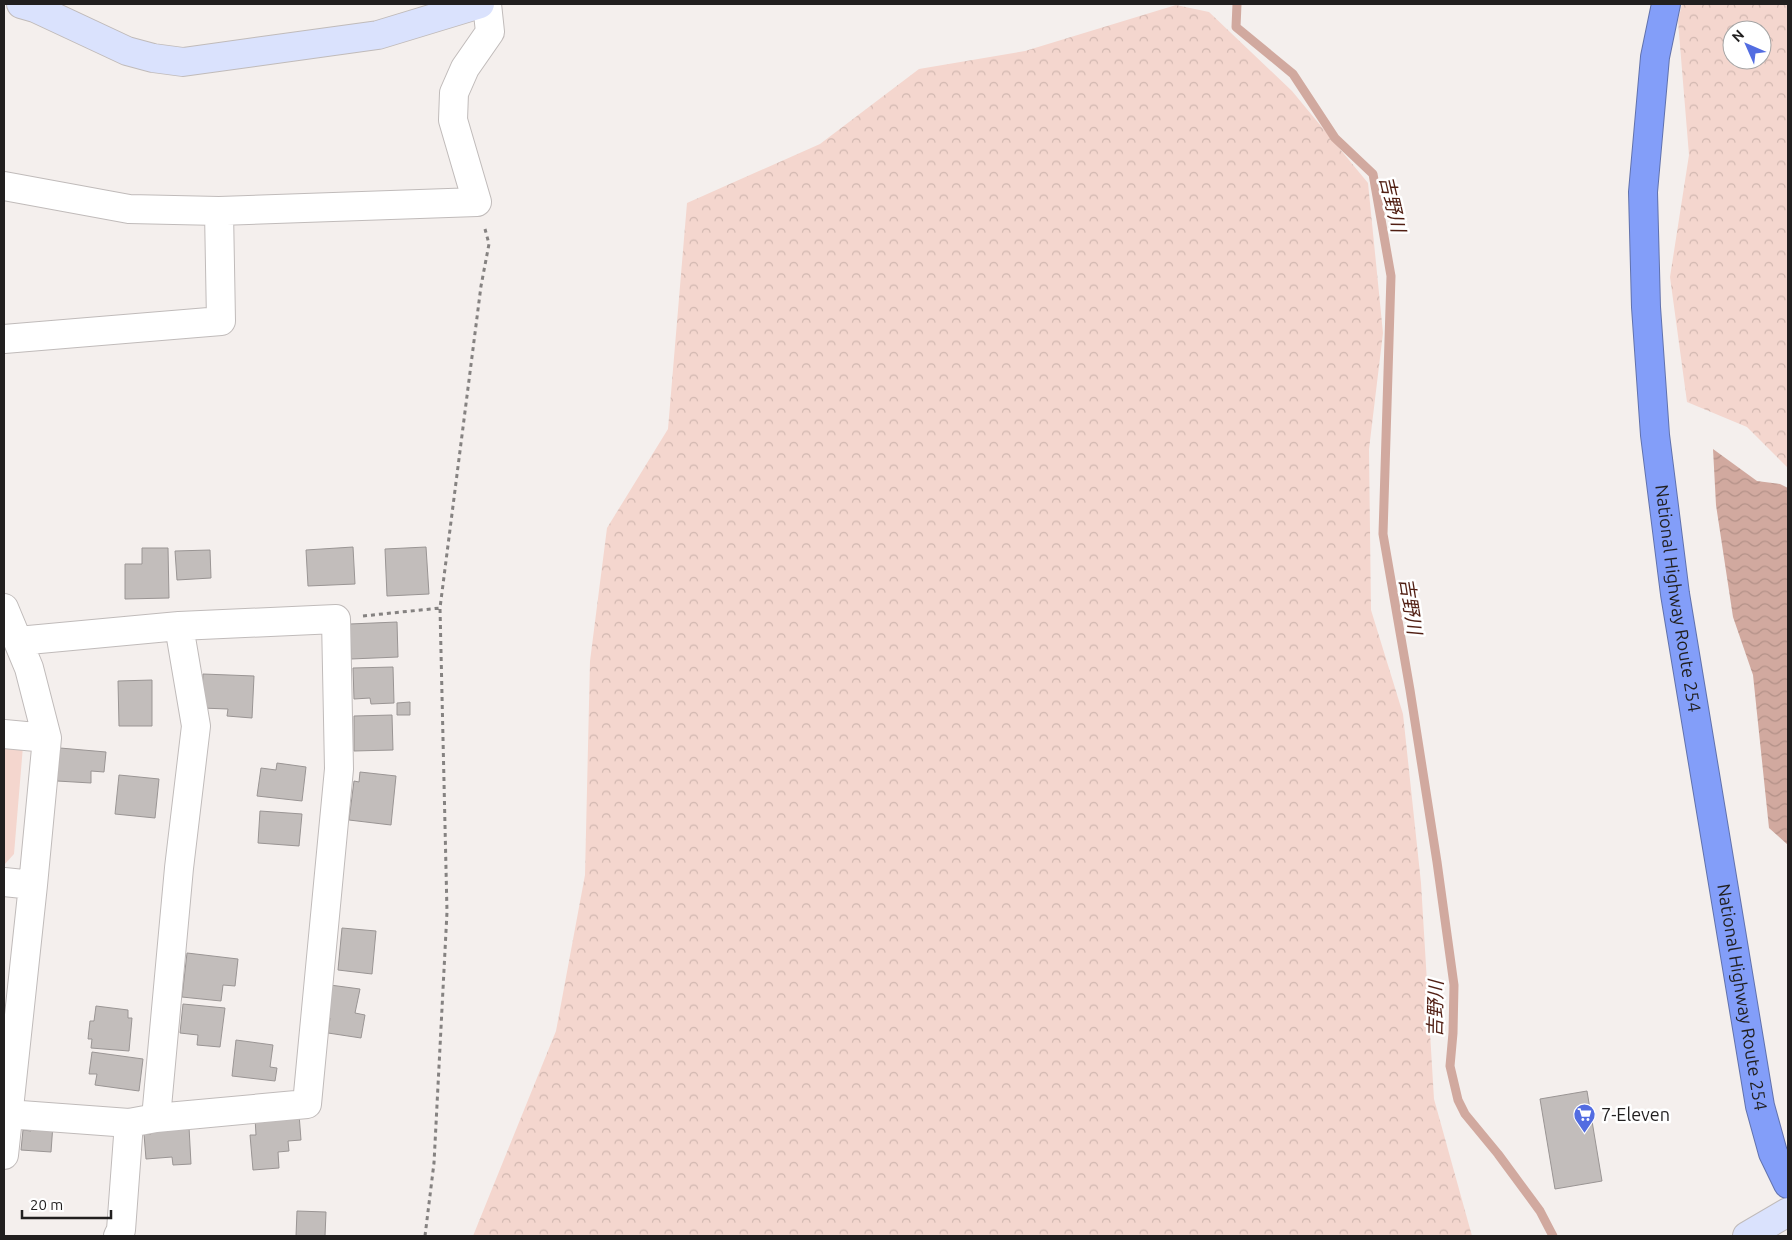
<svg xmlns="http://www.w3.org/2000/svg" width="1792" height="1240" font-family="Ubuntu,'Noto Sans JP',sans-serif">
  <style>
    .forest { fill: url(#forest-crowns); fill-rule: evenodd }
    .park { fill: #f4d6ce }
    .water { fill: url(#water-waves) }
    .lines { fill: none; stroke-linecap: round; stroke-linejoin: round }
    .stream { stroke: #d1a99f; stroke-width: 9 }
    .building { fill: #c2bdbb; stroke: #9a9594 }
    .street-casing { stroke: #c0bbba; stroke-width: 30 }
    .secondary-casing { stroke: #c0bbba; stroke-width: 30 }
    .highway-casing { stroke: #6172ad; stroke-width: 30 }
    .path { stroke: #858281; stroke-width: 3; stroke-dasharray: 4 4; stroke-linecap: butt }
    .street { stroke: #fff; stroke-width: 28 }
    .secondary { stroke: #dae2fd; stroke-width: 28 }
    .highway { stroke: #839ef9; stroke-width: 28 }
    .labels { text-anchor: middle; stroke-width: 5; stroke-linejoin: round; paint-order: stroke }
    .street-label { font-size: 18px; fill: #211f1f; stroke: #fff }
    .poi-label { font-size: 18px; fill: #211f1f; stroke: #fff; text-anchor: start }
    .water-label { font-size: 19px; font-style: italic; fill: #511f13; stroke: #fff }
  </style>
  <defs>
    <pattern id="forest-crowns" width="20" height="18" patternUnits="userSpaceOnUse" patternTransform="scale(1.25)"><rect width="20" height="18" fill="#f4d6ce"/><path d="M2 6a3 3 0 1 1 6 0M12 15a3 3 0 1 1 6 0" fill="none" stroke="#d1b7b0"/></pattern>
    <pattern id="water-waves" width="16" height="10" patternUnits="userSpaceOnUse" patternTransform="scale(1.25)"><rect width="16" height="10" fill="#d1a99f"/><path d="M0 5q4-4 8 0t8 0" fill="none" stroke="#b39188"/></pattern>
  </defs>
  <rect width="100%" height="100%" fill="#f4efed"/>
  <!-- forest -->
  <path class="forest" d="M 1682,4 L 1788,4 L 1788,468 L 1747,427 L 1687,402 L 1670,277 L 1689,155 L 1678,21 ZM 1732,30 L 1762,30 L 1762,60 L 1732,60 Z
    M 1176,5 L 1209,12 L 1292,91 L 1368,183 L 1383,333 L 1369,449 L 1371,610 L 1403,714 L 1421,883 L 1434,1099 L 1472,1236 L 473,1236 L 556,1031 L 585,875 L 590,661 L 607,528 L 668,429 L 687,203 L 820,144 L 919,69 L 1025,51 Z"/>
  <!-- park -->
  <path class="park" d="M 4,744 L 23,746 L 14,854 L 4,865 Z"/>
  <!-- water -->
  <path class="water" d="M 1713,449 L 1757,481 L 1780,484 L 1788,488 L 1788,845 L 1769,828 L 1753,675 L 1733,617 L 1716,505 Z"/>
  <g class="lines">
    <!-- stream -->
    <path class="stream" d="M 1237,4 L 1236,27 L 1293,74 L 1335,138 L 1373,174 L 1391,276 L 1383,534 L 1410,690 L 1437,862 L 1454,985 L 1453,1033 L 1450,1066 L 1458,1100 L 1465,1114 L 1498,1154 L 1540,1211 L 1553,1236"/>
  </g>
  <!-- building -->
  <path class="building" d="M 353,547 L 355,584 L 308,586 L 306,550 Z
    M 426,547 L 429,594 L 387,596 L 385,549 Z
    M 142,548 L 168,548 L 169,598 L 125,599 L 125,564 L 142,564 Z
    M 210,550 L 211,578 L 177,580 L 175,551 Z
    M 397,622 L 398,657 L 351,659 L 350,624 Z
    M 393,667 L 394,703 L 371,704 L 370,698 L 354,699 L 353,668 Z
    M 203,674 L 254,676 L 252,718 L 227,716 L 228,709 L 201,708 Z
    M 152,680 L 152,726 L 119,726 L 118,681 Z
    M 410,702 L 410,715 L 397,715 L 397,703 Z
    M 392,715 L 393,750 L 354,751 L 354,716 Z
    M 60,748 L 106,752 L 104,772 L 91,771 L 91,783 L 57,781 Z
    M 277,763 L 306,767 L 302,801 L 257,796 L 261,768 L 276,770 Z
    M 360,772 L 396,776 L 391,825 L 349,820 L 354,781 L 359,782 Z
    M 119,775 L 159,779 L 155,818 L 115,814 Z
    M 260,811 L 302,814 L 299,846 L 258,843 Z
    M 342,928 L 376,931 L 372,974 L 338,970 Z
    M 187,953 L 238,959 L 235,986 L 223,985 L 221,1001 L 182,997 Z
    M 330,985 L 360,989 L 355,1013 L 365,1015 L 361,1038 L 328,1033 L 330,1018 L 325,1017 Z
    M 183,1004 L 225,1008 L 220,1047 L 197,1045 L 198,1035 L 180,1033 Z
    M 96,1006 L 128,1010 L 128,1018 L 132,1018 L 129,1051 L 91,1048 L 92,1039 L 88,1039 L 90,1021 L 94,1021 Z
    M 236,1040 L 273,1045 L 270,1067 L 277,1068 L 275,1081 L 232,1076 Z
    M 92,1052 L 143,1059 L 139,1091 L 95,1085 L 97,1074 L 89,1074 Z
    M 1587,1091 L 1602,1181 L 1555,1189 L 1540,1099 Z
    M 299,1114 L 301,1140 L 288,1141 L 289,1151 L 278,1152 L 279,1168 L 253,1170 L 250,1135 L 256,1135 L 255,1118 Z
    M 31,1122 L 53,1124 L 51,1152 L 21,1150 L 23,1130 L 31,1131 Z
    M 189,1127 L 191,1164 L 173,1165 L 172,1157 L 146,1159 L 144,1134 L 151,1134 L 151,1130 Z
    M 297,1211 L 326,1212 L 325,1236 L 296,1236 Z"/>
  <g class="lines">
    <defs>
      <path id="street" d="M 4,186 L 129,209 L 219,211 L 477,202 L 453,120 L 454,93 L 465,68 L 490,32 L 487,4
        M 4,339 L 221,321 L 219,211
        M 4,608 L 29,668 L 47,738 L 33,885 L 4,1155
        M 4,734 L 47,738
        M 4,882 L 33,885
        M 7,1114 L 129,1123 L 156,1118 L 307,1104 L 339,769 L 336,619 L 179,626 L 18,641
        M 156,1118 L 179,868 L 196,726 L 179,626
        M 118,1236 L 121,1230 L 129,1123"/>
      <path id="secondary" d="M 21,4 L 35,8 L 127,51 L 153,58 L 183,62 L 378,35 L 480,4
        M 1747,1236 L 1788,1212"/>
      <g id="highway">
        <path id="s1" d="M 1666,4 L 1655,57 L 1643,192 L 1646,307 L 1655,435 L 1675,594 L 1760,1106 L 1773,1153 L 1788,1184"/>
      </g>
    </defs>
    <!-- street casing -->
    <use href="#street" class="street-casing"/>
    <!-- secondary casing -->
    <use href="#secondary" class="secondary-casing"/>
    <!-- highway casing -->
    <use href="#highway" class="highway-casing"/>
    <!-- path -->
    <path class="path" d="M 363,616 L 440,608
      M 425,1236 L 434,1163 L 447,912 L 440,608 L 481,286 L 489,244 L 485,229"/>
    <!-- street -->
    <use href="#street" class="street"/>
    <!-- secondary -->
    <use href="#secondary" class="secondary"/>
    <!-- highway -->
    <use href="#highway" class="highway"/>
  </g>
  <!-- icons -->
  <defs>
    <symbol id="supermarket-pin" viewBox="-11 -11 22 30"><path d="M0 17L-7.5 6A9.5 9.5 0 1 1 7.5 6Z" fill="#526ce1" stroke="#fff"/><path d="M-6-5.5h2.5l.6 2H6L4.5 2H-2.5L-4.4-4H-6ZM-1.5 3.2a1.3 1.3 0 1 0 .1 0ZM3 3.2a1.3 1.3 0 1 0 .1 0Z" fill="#fff"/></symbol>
  </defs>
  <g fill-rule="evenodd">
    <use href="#supermarket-pin" x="1572" y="1102" width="25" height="34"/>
  </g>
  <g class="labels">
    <!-- street labels -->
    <g class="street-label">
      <text dy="6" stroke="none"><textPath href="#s1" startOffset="598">National Highway Route 254</textPath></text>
      <text dy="6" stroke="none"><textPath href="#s1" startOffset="1002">National Highway Route 254</textPath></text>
    </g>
    <!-- poi labels -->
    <g class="poi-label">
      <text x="1601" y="1121">7-Eleven</text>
    </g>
    <!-- water labels -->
    <g class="water-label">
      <text transform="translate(1393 204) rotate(77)" y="7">吉野川</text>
      <text transform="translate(1411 606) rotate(81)" y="7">吉野川</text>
      <text transform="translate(1435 1009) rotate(-89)" y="7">吉野川</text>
    </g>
  </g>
  <!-- border -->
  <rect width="1792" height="1240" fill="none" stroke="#211f1f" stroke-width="10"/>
  <!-- north arrow -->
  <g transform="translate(1747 45) rotate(315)"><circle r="24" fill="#ffffff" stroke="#a6a5a5"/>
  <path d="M0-4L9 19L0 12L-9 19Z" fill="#526ce1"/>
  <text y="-8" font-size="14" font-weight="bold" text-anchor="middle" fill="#211f1f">N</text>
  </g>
  <!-- scale -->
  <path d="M22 1210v8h89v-8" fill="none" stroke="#211f1f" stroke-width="2.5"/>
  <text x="30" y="1210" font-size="15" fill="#211f1f" stroke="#ffffff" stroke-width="4" paint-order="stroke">20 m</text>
</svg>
